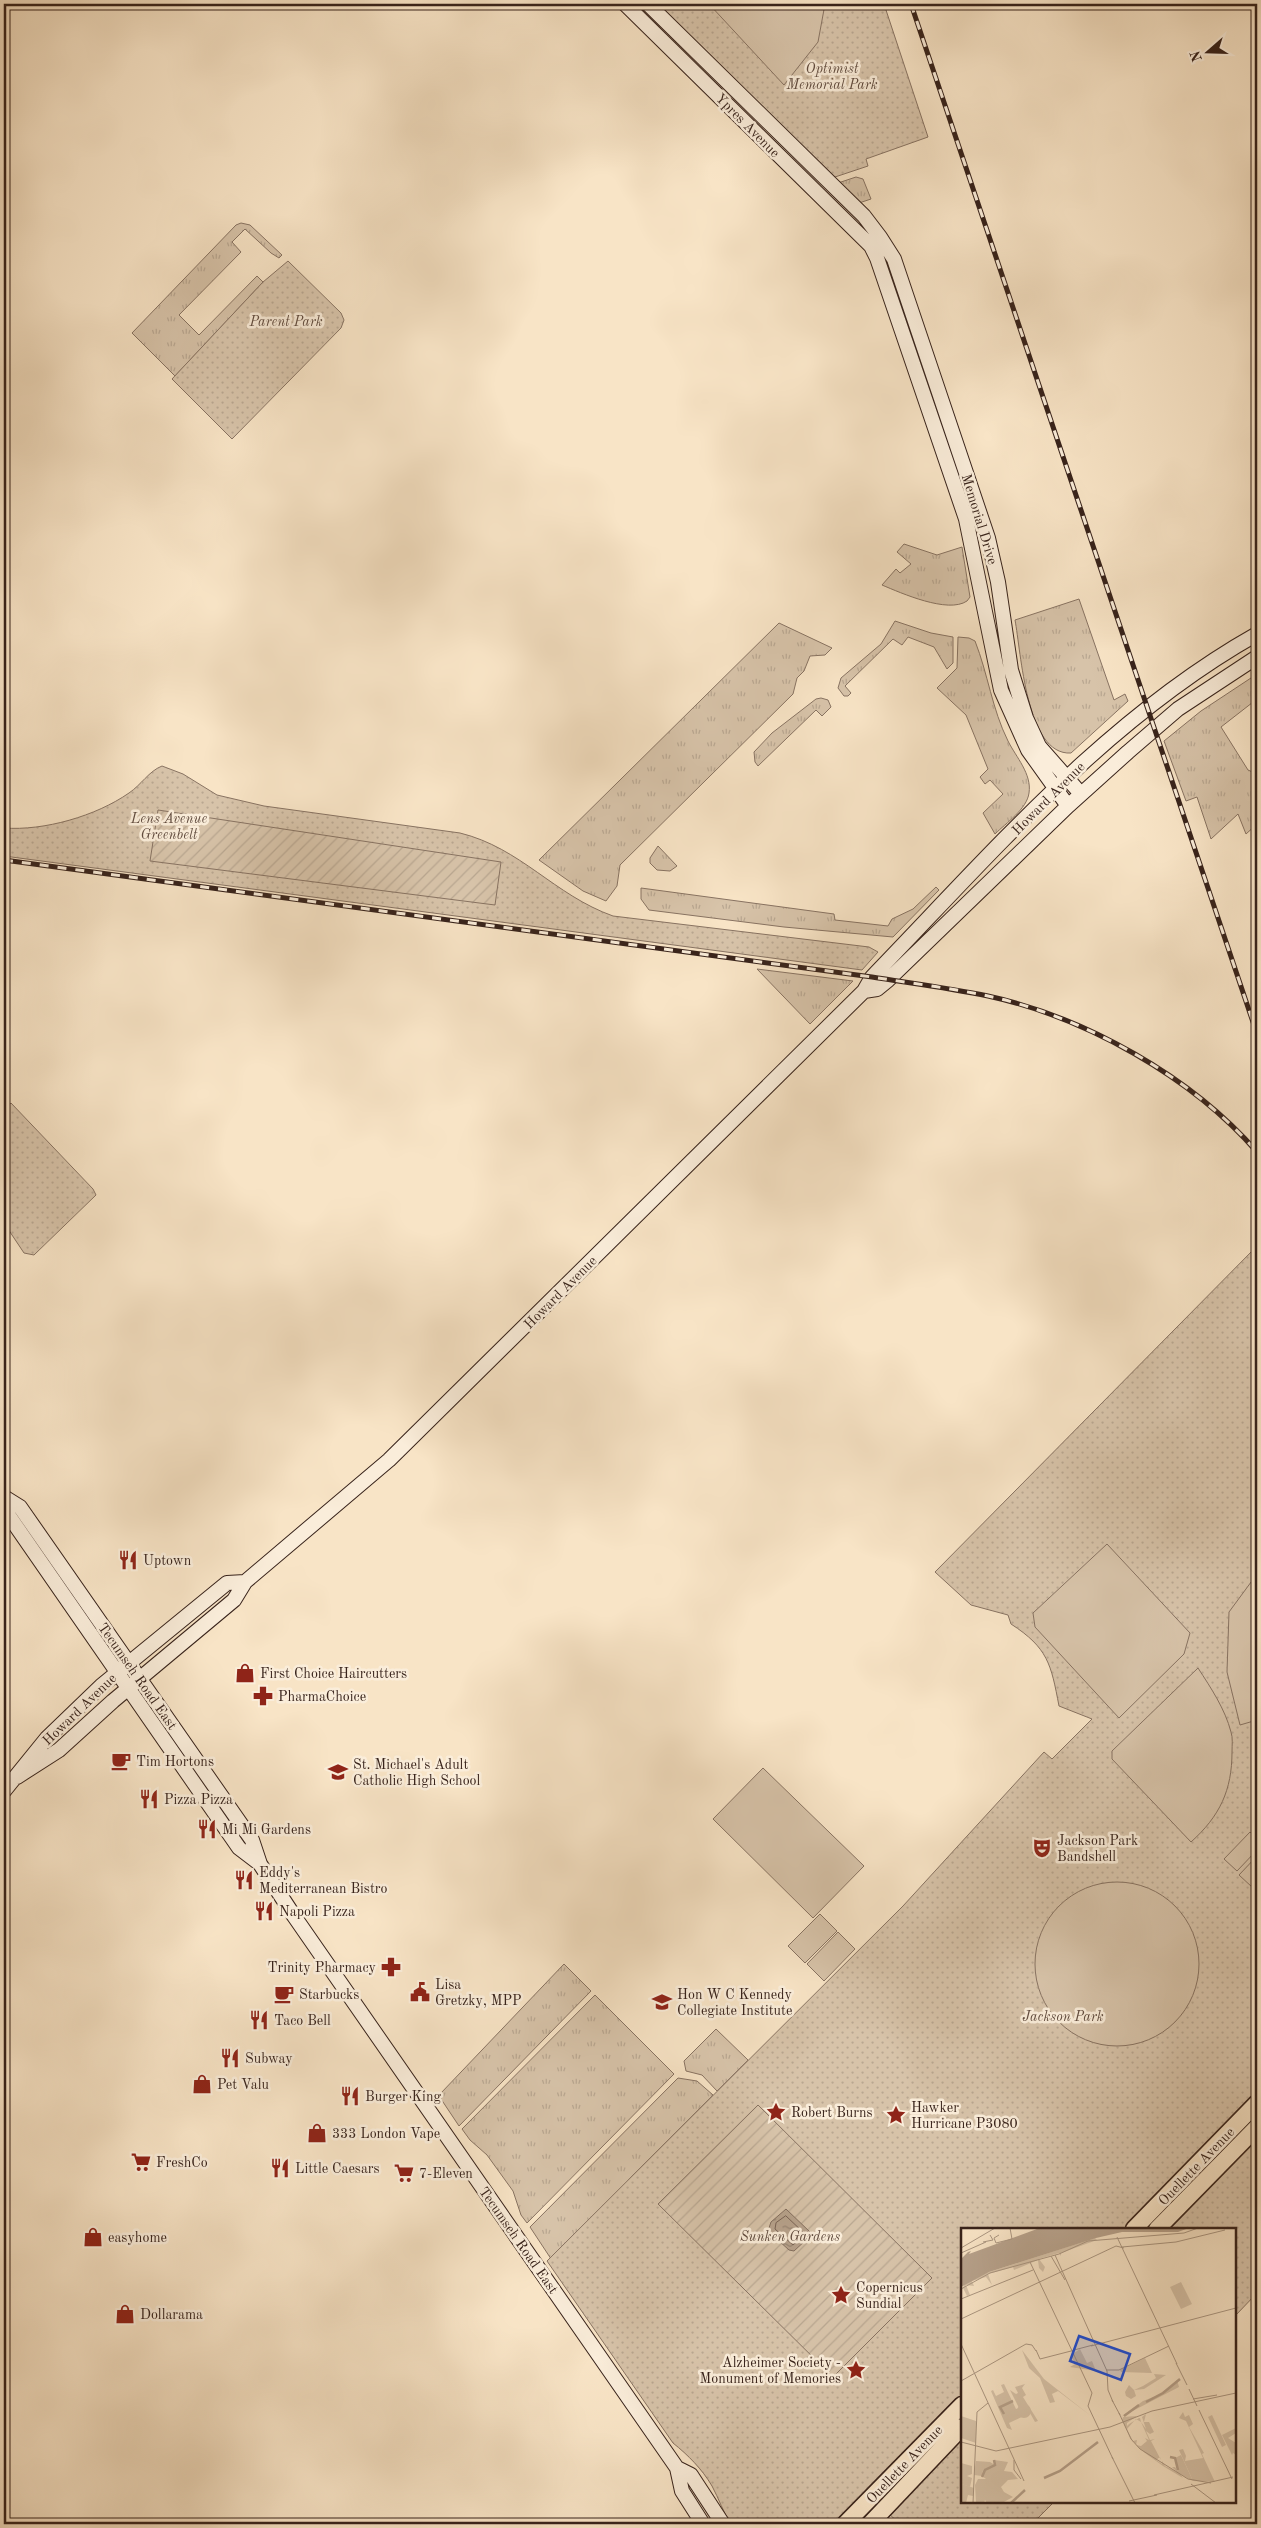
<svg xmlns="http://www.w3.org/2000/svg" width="1261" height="2528" font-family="'Old Standard TT',serif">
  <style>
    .grass { fill: url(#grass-tufts); stroke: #887362 }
    .park { fill: url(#park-dots); stroke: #887362 }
    .garden { fill: url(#garden-furrows); stroke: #887362 }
    .pitch { fill: #d7c3a9; stroke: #887362 }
    .water { fill: url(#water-ripples); stroke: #846f5f }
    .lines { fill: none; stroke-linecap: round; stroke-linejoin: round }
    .shore { stroke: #786254; stroke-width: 1 }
    .secondary-casing { stroke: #38231b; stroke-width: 16 }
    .primary-casing { stroke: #38231b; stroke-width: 19 }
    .secondary { stroke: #faedda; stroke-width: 14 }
    .primary { stroke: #f8e4c6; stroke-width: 16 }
    .rail-casing { stroke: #38231b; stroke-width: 5 }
    .rail { stroke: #faedda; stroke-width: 3; stroke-dasharray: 9; stroke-linecap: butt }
    .labels { text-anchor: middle; stroke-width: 5; stroke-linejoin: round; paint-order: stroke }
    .park-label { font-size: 14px; font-style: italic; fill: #604b3e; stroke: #faedda }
    .street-label { font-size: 14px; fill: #38231b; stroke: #faedda }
    .poi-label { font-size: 14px; fill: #38231b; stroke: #faedda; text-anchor: start }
    .inset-river { fill: none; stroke: #b7a28c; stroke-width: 2.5 }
    .inset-road { fill: none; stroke: #ab9782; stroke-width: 1 }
    .view { fill: #1d4ed8; fill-opacity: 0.15; stroke: #1d4ed8; stroke-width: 2.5 }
    .inset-edge { fill: none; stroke: #38231b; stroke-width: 2.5 }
  </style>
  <defs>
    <pattern id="grass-tufts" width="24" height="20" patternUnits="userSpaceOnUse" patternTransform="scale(1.25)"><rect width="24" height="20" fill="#d7c3a9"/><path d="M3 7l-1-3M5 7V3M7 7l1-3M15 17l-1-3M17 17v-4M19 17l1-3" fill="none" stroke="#b9a791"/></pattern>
    <pattern id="park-dots" width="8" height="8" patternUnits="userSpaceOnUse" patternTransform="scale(1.25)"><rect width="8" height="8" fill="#d7c3a9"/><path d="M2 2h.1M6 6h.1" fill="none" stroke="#b9a791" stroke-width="1.8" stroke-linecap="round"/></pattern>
    <pattern id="garden-furrows" width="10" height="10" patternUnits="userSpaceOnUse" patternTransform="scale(1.25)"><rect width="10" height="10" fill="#d7c3a9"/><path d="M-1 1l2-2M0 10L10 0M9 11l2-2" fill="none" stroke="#b9a791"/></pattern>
    <pattern id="water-ripples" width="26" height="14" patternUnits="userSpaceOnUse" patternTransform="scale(1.25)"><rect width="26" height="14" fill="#b7a28c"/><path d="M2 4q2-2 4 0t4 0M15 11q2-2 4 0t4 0" fill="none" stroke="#968472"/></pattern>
  </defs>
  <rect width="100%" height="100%" fill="#f8e4c6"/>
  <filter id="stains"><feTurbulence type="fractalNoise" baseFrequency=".004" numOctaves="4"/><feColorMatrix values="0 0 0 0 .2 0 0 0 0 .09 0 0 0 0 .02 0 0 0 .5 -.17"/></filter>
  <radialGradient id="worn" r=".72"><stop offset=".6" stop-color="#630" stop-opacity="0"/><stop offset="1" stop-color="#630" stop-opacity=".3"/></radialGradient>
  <!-- grass -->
  <path class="grass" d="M 856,177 L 863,179 L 871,199 L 859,203 L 838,183 Z
    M 241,223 L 250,225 L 282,255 L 279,258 L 271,253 L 245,229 L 232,242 L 241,252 L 179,315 L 199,335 L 257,276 L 263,282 L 175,376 L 132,333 L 236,225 Z
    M 904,544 L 937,555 L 962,547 L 970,597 L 967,601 C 948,614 901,593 882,585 L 896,569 L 900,573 L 911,564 L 897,552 Z
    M 1079,599 L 1114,700 L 1125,694 L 1128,701 L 1071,753 C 1026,756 1021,651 1015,620 Z
    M 895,621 L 931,633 L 953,637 L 953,663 L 947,669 L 934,647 L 908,637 L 902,645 L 893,639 L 845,686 L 851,693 L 848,696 L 844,696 L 838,688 L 841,678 L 881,644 Z
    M 779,623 L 832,648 L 825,655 L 810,656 L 804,671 L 797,678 L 793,694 L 620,865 L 617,886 L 606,901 L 583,891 L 539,860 Z
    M 958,637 L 969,638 L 975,641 C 988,674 992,709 1008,741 C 1016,757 1032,774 1029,793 C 1027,809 1006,823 995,834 L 983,813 L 1003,794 L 990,780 L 985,784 L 980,777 L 988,769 L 966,715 L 937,688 L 957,668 Z
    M 1257,674 L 1257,699 L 1221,727 L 1248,770 L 1257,774 L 1257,824 L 1246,834 L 1238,814 L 1211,839 L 1197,797 L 1186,801 L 1164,741 L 1201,711 Z
    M 821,698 L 828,700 L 831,707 L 822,716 L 816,710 L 758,766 L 755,762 L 754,752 L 772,733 L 816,699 Z
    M 658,846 L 677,866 L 670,871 L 657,870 L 650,863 L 650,858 Z
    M 936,887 L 939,890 L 893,937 L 784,927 L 649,910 L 641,899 L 641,888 L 834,914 L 835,920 L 888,926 L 892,919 L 913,909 Z
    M 757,969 L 853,981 L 810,1024 Z
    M 564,1964 L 591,1991 L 459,2126 L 441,2099 L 441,2093 Z
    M 595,1995 L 674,2074 L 527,2223 L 521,2215 L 513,2191 L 487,2155 L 470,2140 L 462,2129 Z
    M 716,2029 L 748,2060 L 717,2091 L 702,2075 L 686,2071 L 684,2061 Z
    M 678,2078 L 697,2081 L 713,2095 L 631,2177 L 559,2271 L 530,2227 Z"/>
  <!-- park -->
  <path class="park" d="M 656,4 L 884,4 L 928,137 L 866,159 L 868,166 L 832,178 Z
    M 288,261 L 341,313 L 344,320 L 341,328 L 232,439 L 172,379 L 263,282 Z
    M 162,766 L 183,774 L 217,795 L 264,806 L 460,833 C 521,848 554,895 613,916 L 869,947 L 878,952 L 862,970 L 4,856 L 4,828 C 44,831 96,816 129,793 C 141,785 149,771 162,766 Z
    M 11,1103 L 93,1189 L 96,1195 L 34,1255 L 24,1253 L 4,1223 L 4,1110 Z
    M 1257,1246 L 1257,2094 L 1126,2229 L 962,2229 L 962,2395 L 833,2524 L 731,2524 C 723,2512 719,2499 712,2486 C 702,2469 688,2455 673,2443 L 547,2261 L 903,1906 L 1044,1752 L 1052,1759 L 1092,1719 L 1059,1706 C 1051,1664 1048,1648 1011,1624 L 1008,1615 L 971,1605 L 935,1572 Z
    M 1257,2136 L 1257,2293 L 1235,2316 L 1235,2229 L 1165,2229 Z
    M 962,2436 L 962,2502 L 1054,2502 L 1032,2524 L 900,2524 L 888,2513 Z"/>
  <!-- garden -->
  <path class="garden" d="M 158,810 L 501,862 L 495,905 L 150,861 Z
    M 758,2105 L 932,2278 L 833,2377 L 658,2204 Z"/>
  <!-- pitch -->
  <path class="pitch" d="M 709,4 L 825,4 L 818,42 L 784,85 Z
    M 1107,1544 L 1190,1633 L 1184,1654 L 1119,1718 L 1035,1627 L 1033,1613 Z
    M 1257,1574 L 1257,1720 L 1240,1725 L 1227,1672 L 1229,1612 Z
    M 1198,1668 C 1211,1688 1225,1709 1231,1732 C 1233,1738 1232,1745 1232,1752 C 1232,1790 1220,1816 1191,1842 L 1112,1759 L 1112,1751 Z
    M 763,1768 L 864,1866 L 813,1918 L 713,1819 Z
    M 1250,1832 L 1257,1839 L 1257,1850 L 1237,1871 L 1224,1859 Z
    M 1257,1856 L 1257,1881 L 1252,1887 L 1239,1875 Z
    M1035 1964a82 82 0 1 1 164 0a82 82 0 1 1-164 0Z
    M 820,1914 L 837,1931 L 805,1963 L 788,1946 Z
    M 838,1932 L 855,1949 L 824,1981 L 807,1964 Z"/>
  <!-- water -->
  <path class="water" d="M 786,2209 L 810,2232 L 807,2239 L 794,2251 L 789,2250 L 768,2231 L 771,2222 Z"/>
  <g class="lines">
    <!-- shore -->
    <path class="shore" d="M 786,2216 L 804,2233 L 802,2237 L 793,2245 L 775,2229 L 776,2223 Z"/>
    <defs>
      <path id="secondary" d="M 625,4 L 871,246 L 877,258 L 966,519 L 1001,690 L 1028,750 L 1068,806
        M 648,4 L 864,216 L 880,237 L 894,259 L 988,538 L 998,582 L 1011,670 L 1026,718 L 1039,746 L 1081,794
        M 864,991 L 877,989 L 888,980 L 1068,806 L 1128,752 L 1178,709 L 1257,657
        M 4,1497 L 20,1507 L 252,1840 L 260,1864 L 294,1916 L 677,2468 L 682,2491 L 703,2524
        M 4,1500 L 9,1516 L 239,1848 L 260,1864
        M 17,1777 L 59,1750 L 113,1701 L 234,1600 L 245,1582 L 389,1460 L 864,991 L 872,977 C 992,853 1106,719 1257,634
        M 4,1791 L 47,1738 L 101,1686 L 227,1583 L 245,1582
        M 677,2468 L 691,2475 L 723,2524"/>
      <path id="primary" d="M 1134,2229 L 1257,2103
        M 1157,2229 L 1257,2127
        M 845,2524 L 962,2405
        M 870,2524 L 962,2427"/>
    </defs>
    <!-- secondary casing -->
    <use href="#secondary" class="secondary-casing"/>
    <!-- primary casing -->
    <use href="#primary" class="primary-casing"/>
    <!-- secondary -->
    <use href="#secondary" class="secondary"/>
    <!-- primary -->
    <use href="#primary" class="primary"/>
    <defs>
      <path id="rail" d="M 911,4 L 1257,1034
        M 4,860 L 872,977 C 910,983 950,988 988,996 C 1085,1017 1192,1077 1257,1152"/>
    </defs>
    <!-- rail casing -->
    <use href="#rail" class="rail-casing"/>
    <!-- rail -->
    <use href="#rail" class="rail"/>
  </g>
  <!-- icons -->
  <defs>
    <symbol id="restaurant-bare" viewBox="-9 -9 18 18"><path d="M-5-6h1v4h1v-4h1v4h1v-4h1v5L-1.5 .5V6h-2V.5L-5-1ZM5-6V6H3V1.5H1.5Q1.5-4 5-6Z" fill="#8f2418" stroke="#faedda" stroke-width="2.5" paint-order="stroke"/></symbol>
    <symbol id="shop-bare" viewBox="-9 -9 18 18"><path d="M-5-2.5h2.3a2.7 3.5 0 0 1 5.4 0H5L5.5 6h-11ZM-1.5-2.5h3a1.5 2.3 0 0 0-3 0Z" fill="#8f2418" stroke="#faedda" stroke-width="2.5" paint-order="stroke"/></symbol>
    <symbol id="pharmacy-bare" viewBox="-9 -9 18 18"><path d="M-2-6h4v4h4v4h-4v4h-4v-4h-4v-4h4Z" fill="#8f2418" stroke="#faedda" stroke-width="2.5" paint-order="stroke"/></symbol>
    <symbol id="cafe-bare" viewBox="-9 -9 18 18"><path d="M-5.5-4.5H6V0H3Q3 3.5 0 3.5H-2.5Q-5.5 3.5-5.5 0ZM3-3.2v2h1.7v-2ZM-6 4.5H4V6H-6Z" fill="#8f2418" stroke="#faedda" stroke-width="2.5" paint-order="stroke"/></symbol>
    <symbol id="school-bare" viewBox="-9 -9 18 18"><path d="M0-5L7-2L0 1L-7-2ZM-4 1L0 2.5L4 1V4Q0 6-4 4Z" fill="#8f2418" stroke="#faedda" stroke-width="2.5" paint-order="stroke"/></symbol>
    <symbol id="theatre-bare" viewBox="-9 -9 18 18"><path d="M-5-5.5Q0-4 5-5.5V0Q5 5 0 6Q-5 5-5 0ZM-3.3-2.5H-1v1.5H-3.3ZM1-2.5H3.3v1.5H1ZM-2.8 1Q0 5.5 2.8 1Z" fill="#8f2418" stroke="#faedda" stroke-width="2.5" paint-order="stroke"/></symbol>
    <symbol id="civic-bare" viewBox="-9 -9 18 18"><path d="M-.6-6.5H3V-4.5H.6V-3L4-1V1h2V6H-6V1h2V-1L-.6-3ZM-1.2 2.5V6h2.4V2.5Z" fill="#8f2418" stroke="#faedda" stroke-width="2.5" paint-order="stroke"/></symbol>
    <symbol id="sight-bare" viewBox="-9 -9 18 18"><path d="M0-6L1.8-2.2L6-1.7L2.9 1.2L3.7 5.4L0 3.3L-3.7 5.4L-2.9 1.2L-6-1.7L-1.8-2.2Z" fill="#8f2418" stroke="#faedda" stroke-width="2.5" paint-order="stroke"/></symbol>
    <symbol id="supermarket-bare" viewBox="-9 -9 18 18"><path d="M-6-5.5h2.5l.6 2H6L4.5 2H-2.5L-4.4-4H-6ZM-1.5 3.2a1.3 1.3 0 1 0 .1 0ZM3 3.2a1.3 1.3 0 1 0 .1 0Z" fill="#8f2418" stroke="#faedda" stroke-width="2.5" paint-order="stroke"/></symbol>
  </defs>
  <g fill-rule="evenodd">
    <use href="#restaurant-bare" x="114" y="1546" width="28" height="28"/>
    <use href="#shop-bare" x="231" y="1659" width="28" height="28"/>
    <use href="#pharmacy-bare" x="249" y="1682" width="28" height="28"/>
    <use href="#cafe-bare" x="107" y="1747" width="28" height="28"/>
    <use href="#school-bare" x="324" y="1758" width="28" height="28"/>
    <use href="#restaurant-bare" x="135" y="1785" width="28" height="28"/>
    <use href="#restaurant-bare" x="193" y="1815" width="28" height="28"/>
    <use href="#theatre-bare" x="1028" y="1834" width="28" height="28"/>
    <use href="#restaurant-bare" x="230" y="1866" width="28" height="28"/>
    <use href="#restaurant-bare" x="250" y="1897" width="28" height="28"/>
    <use href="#pharmacy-bare" x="377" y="1953" width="28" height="28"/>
    <use href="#civic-bare" x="406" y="1978" width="28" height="28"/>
    <use href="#cafe-bare" x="270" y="1980" width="28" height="28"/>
    <use href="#school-bare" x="648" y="1988" width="28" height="28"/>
    <use href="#restaurant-bare" x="245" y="2006" width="28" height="28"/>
    <use href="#restaurant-bare" x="216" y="2044" width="28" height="28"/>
    <use href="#shop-bare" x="188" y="2070" width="28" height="28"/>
    <use href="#restaurant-bare" x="336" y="2082" width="28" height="28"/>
    <use href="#sight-bare" x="762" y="2098" width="28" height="28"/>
    <use href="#sight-bare" x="882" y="2101" width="28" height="28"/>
    <use href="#shop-bare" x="303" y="2119" width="28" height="28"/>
    <use href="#supermarket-bare" x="127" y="2148" width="28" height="28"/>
    <use href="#restaurant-bare" x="266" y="2154" width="28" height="28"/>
    <use href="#supermarket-bare" x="390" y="2159" width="28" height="28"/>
    <use href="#shop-bare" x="79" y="2223" width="28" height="28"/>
    <use href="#sight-bare" x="827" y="2281" width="28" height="28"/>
    <use href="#shop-bare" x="111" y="2300" width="28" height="28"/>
    <use href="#sight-bare" x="842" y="2356" width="28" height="28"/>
  </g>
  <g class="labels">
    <!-- park labels -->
    <g class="park-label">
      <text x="832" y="73">Optimist<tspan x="832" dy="16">Memorial Park</tspan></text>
      <text x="286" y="326">Parent Park</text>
      <text x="169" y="823">Lens Avenue<tspan x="169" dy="16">Greenbelt</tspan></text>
      <text x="1063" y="2021">Jackson Park</text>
      <text x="790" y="2241">Sunken Gardens</text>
    </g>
    <!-- street labels -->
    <g class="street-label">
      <text transform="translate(748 125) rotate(45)" y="5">Ypres Avenue</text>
      <text transform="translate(980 519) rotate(73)" y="5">Memorial Drive</text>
      <text transform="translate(1048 798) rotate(-45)" y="5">Howard Avenue</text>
      <text transform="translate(560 1292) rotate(-45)" y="5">Howard Avenue</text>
      <text transform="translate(138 1676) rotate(55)" y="5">Tecumseh Road East</text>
      <text transform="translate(79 1709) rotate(-44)" y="5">Howard Avenue</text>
      <text transform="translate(1196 2166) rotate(-46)" y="5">Ouellette Avenue</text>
      <text transform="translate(519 2240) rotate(55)" y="5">Tecumseh Road East</text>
      <text transform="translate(904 2464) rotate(-46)" y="5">Ouellette Avenue</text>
    </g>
    <!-- poi labels -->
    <g class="poi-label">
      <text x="143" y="1565">Uptown</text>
      <text x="260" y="1678">First Choice Haircutters</text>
      <text x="278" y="1701">PharmaChoice</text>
      <text x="136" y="1766">Tim Hortons</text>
      <text x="353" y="1769">St. Michael's Adult<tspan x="353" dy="16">Catholic High School</tspan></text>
      <text x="164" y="1804">Pizza Pizza</text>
      <text x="222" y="1834">Mi Mi Gardens</text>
      <text x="1057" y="1845">Jackson Park<tspan x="1057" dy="16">Bandshell</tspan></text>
      <text x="259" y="1877">Eddy's<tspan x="259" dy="16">Mediterranean Bistro</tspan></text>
      <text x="279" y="1916">Napoli Pizza</text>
      <text x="376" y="1972" text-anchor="end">Trinity Pharmacy</text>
      <text x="435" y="1989">Lisa<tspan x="435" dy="16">Gretzky, MPP</tspan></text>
      <text x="299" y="1999">Starbucks</text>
      <text x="677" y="1999">Hon W C Kennedy<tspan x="677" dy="16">Collegiate Institute</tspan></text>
      <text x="274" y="2025">Taco Bell</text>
      <text x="245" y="2063">Subway</text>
      <text x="217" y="2089">Pet Valu</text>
      <text x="365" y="2101">Burger King</text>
      <text x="911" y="2112">Hawker<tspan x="911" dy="16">Hurricane P3080</tspan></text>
      <text x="791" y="2117">Robert Burns</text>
      <text x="332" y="2138">333 London Vape</text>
      <text x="156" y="2167">FreshCo</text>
      <text x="295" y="2173">Little Caesars</text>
      <text x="419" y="2178">7-Eleven</text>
      <text x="108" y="2242">easyhome</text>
      <text x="856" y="2292">Copernicus<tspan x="856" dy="16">Sundial</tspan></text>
      <text x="140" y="2319">Dollarama</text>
      <text x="841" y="2367" text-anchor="end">Alzheimer Society -<tspan x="841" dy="16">Monument of Memories</tspan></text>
    </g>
  </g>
  <!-- overview -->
  <g transform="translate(961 2228)">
    <rect width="275" height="275" fill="#f8e4c6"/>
    <path d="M 185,186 L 183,194 L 188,194 L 193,204 L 189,206 L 185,203 L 189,212 L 194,211 L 190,213 L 200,232 L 199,229 L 195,232 L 201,236 L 201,233 L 204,238 L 216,244 L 211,239 L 214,239 L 222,250 L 202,238 L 184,225 L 176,218 L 173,214 L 172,214 L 170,211 L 161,192 L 162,189 L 176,188 L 166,195 L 166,198 L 168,196 L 178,190 L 179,190 L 180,194 L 175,191 L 166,201 L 172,213 L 176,212 L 175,217 L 180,218 L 186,213 L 184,210 L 188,212 L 180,194 L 185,201 L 181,189 ZM 251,187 L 265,217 L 261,219 L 247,189 ZM 275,200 L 275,205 L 267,210 L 275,215 L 275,227 L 272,225 L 271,227 L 261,207 ZM 15,233 L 29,234 L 34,237 L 22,242 L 21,248 L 13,247 Z" fill="#d7c3a9"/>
    <path d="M 61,122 L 83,151 L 130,188 L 97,163 L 91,166 L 94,174 L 89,175 L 79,150 L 68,140 ZM 43,156 L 55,181 L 58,180 L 49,162 L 55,166 L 57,165 L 54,159 L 64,156 L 61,160 L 65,167 L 62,169 L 77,193 L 74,194 L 69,185 L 48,195 L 51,202 L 46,200 L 30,163 L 32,162 L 35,168 L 43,164 L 40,157 ZM 33,232 L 47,234 L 43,243 L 51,244 L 57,251 L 47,252 L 40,259 L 43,264 L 52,269 L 41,275 L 26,275 L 24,272 L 23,275 L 15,274 L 14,257 L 17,251 L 25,251 L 21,248 L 22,242 L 33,237 ZM 0,235 L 11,238 L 11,246 L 6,248 L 11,250 L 9,259 L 0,256 Z" fill="#d7c3a9"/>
    <path d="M 220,227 L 232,253 L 217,245 L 214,230 Z" fill="#d7c3a9"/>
    <path d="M 134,10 L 136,12 L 100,25 L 100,28 L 98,25 L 78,31 L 84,39 L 82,44 L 78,40 L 77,32 L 53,42 L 52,39 L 27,46 L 31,57 L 25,49 L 11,53 L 13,58 L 5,57 L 9,67 L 6,68 L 2,60 L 4,55 L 16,48 ZM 220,54 L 231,76 L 220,81 L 209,59 ZM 119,121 L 126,135 L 131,133 L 135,143 L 109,139 L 114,136 L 110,127 ZM 184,130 L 191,145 L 160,144 L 159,142 ZM 193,146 L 205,147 L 183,161 L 173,162 L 175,168 L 170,171 L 165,168 L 164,164 L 168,157 L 173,162 L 182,158 L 195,150 ZM 216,152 L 218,159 L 160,189 L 182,173 L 200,166 ZM56 183a7 7 0 1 1 14 0a7 7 0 1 1-14 0ZM 204,184 L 218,190 L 222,184 L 224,189 L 228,187 L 232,196 L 228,199 L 243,225 L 241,226 L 254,254 L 232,253 L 218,222 L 222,221 L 225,228 L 224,233 L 242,230 L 225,193 ZM 0,188 L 15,193 L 15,215 L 0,210 ZM 0,240 L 6,242 L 1,256 L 13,260 L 12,268 L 7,267 L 5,275 L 0,275 Z" fill="#d7c3a9"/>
    <path d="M 228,0 L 217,4 L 161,4 L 135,10 L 28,44 L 0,59 L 0,31 L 7,24 L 10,23 L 8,26 L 76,1 Z" fill="#b7a28c"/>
    <path class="inset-river" d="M 185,174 L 202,165 L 219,151M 43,186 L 39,179 L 52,173M 163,188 L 178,177M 209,229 L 214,230 L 217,242M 21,249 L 24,242 L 34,237 L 33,232M 83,250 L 99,243 L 137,214M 50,275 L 64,262"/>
    <path class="inset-road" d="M 38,7 L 33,10 L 35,15 L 51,11 L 49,0M 156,9 L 216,136M 22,14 L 32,12 L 29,7M 161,19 L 215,14 L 264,2M 0,20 L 34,0M 0,25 L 25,14M 94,27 L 146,143 L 147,162 L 152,174M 90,28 L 104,52M 69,34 L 131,165 L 127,178 L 152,231M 0,61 L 29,45 L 98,26 L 127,13 L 223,5 L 237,0M 0,71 L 72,42M 0,91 L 155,18 L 163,20M 0,116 L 63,253M 130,118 L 275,80M 75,122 L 79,131 L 114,122M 113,122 L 132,117M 215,135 L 226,157M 145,142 L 158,142 L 208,118M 0,153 L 65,116 L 71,117 L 75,123M 228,161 L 236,178M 232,171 L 256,167M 151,172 L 159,187M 238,182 L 271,251M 158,185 L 170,211 L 179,221 L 227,251 L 250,255M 0,214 L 35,223 L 149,199 L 191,183 L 275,165M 151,229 L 174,275M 53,232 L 53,242 L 60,251M 230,256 L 255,275M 193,267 L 272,249M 168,273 L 196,267M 12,275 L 16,184 L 27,175"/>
    <path class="view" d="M 118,108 L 169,126 L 160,152 L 109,133 Z"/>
    <rect width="275" height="275" class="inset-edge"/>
  </g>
  <!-- margin -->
  <rect width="1261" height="2528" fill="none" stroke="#f8e4c6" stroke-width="20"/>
  <rect x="5" y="5" width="1251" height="2518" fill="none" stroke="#38231b" stroke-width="2.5"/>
  <rect x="10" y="10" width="1241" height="2508" fill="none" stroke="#38231b"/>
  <!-- north arrow -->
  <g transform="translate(1208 52) rotate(250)" stroke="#faedda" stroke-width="4" paint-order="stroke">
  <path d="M0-4L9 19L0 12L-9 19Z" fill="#38231b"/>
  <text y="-8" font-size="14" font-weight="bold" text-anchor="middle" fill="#38231b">N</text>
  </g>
  <rect width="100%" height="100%" filter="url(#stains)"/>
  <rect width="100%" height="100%" fill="url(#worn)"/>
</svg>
